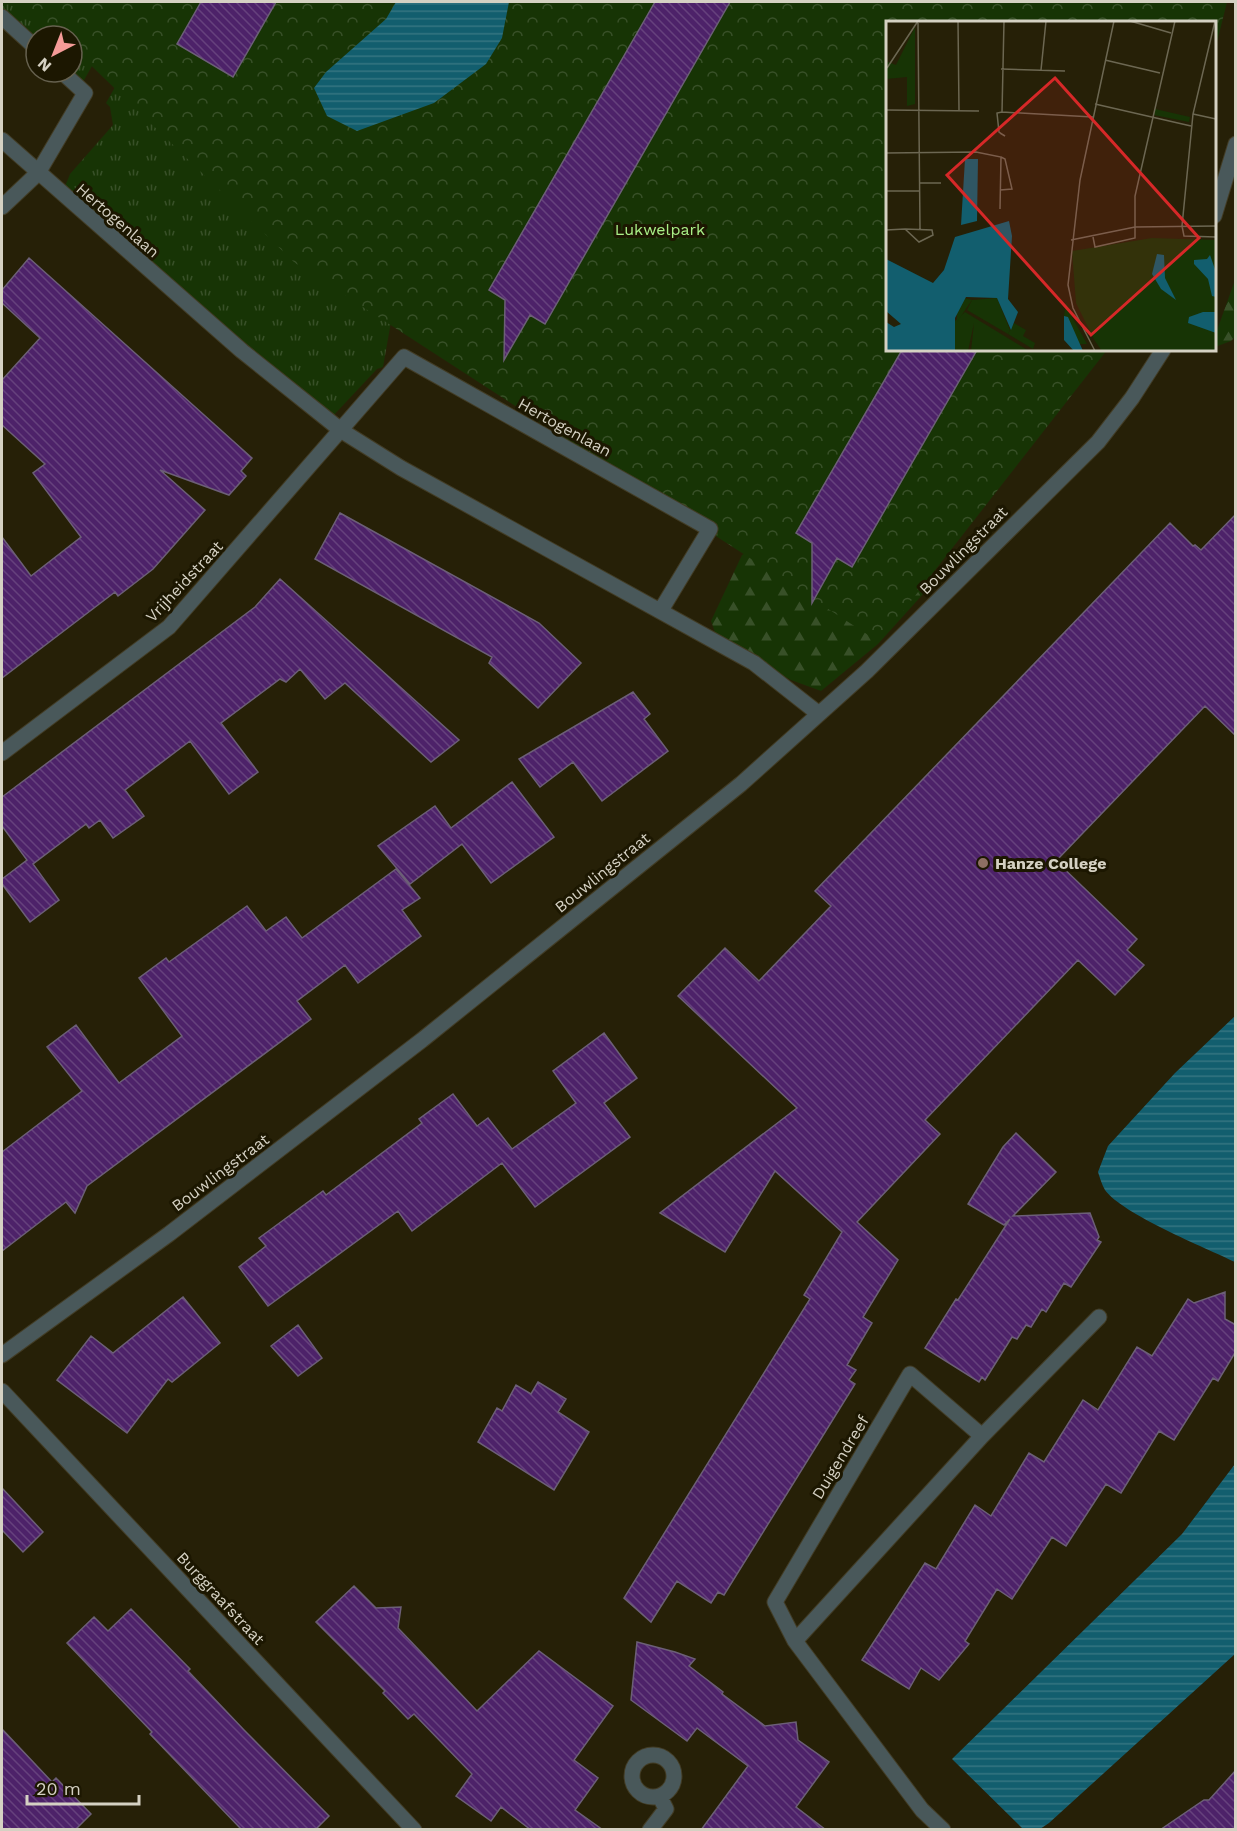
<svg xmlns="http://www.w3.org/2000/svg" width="1237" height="1831" font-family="'Work Sans',sans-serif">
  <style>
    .grass { fill: url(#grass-tufts) }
    .forest { fill: url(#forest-firs) }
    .park { fill: url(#park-crowns) }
    .water { fill: url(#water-rules) }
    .building { fill: url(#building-back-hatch); stroke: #6c5f77; stroke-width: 1.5 }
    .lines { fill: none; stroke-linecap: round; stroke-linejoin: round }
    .minor-casing { stroke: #423c25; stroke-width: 17 }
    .minor { stroke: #49585a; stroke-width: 15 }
    .education-dot { fill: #8d6e63; stroke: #1c1701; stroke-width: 2 }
    .labels { text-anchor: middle; stroke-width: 6; stroke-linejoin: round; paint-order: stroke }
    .street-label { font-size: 16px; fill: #d5d1c3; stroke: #1c1701 }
    .park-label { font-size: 16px; fill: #a9ef87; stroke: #1c1701 }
    .poi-label { font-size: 16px; font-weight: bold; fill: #d5d1c3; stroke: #1c1701; text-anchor: start }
    .inset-road { fill: none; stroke: #6c6752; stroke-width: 1.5 }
    .view { fill: #d62828; fill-opacity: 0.15; stroke: #d62828; stroke-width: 3 }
    .inset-edge { fill: none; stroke: #d5d1c3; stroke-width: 3 }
  </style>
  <defs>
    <pattern id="grass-tufts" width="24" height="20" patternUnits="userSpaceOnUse" patternTransform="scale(1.5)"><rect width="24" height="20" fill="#173405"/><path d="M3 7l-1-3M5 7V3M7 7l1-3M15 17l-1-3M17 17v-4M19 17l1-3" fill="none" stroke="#385028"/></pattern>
    <pattern id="forest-firs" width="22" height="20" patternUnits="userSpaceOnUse" patternTransform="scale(1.5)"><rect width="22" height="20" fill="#173405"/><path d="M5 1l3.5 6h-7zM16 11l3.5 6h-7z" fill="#385028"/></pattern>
    <pattern id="park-crowns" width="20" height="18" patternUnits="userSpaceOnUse" patternTransform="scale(1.5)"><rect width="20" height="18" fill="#173405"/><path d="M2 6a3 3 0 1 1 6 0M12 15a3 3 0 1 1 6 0" fill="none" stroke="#385028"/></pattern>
    <pattern id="water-rules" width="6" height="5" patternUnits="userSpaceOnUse" patternTransform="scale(1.5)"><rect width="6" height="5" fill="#125e6e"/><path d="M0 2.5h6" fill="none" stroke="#347481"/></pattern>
    <pattern id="building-back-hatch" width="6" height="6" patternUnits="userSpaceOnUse" patternTransform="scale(1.5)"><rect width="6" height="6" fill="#4d2269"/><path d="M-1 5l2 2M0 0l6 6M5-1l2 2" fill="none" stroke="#66417d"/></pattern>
  </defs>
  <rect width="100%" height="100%" fill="#262007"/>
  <!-- grass -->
  <path class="grass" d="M 2,2 L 128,2 L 83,82 L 72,72 L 72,36 L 36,36 L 36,40 L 2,9 Z
    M 163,2 L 391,322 L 383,367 L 377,369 L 332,417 L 62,194 L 70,174 L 113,125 L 110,107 L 106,103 Z"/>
  <!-- forest -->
  <path class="forest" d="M 1235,280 L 1235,337 L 1231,341 L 1215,347 L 1215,336 Z
    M 779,534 L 878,568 L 924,593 L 878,644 L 821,691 L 791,680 L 718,641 L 711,621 L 742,555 Z"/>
  <!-- park -->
  <path class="park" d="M 25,2 L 1227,2 L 1215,50 L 1214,22 L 888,22 L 888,350 L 1107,350 L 879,642 L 295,263 L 72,47 L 72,36 L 61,36 Z"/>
  <!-- water -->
  <path class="water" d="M 396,2 L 509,2 L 502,38 L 486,64 L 434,103 L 357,131 L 327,116 L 314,88 L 326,72 L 386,19 Z
    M 1235,1016 L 1235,1262 C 1206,1248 1122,1214 1105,1190 C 1102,1185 1100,1178 1098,1172 L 1108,1146 L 1175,1073 Z
    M 1235,1464 L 1235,1654 L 1049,1823 L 1040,1829 L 1023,1829 L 952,1759 L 1182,1534 Z"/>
  <!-- building -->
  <path class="building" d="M 201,2 L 276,2 L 233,77 L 177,44 Z
    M 655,2 L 730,2 L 545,324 L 530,315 L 504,360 L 505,300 L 489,290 Z
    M 29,258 L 252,458 L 241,471 L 246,476 L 229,495 L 160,470 L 205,510 L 153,569 L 118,596 L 115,592 L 2,678 L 2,537 L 31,576 L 81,537 L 33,473 L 45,464 L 2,425 L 2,380 L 40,338 L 2,303 L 2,290 Z
    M 902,350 L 977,350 L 852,567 L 837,558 L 812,603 L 812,543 L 796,533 Z
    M 340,513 L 539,623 L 581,663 L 538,708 L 489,663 L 492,657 L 315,559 Z
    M 1236,514 L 1236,736 L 1205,706 L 1056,861 L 1137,939 L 1127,950 L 1144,965 L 1115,995 L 1078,960 L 925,1120 L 940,1134 L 857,1222 L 898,1260 L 863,1317 L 872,1323 L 847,1365 L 856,1370 L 849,1380 L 855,1384 L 724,1595 L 718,1592 L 711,1603 L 677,1581 L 651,1622 L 624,1598 L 810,1299 L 804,1295 L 842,1232 L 775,1171 L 725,1252 L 660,1213 L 797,1108 L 678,996 L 725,948 L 759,981 L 831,906 L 815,891 L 1170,523 L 1193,546 L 1195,545 L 1201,550 Z
    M 280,579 L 459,740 L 431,762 L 345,683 L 325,699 L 300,669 L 286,682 L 280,679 L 221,723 L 258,772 L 229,794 L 190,741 L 125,790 L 144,816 L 113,838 L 100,820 L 89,828 L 86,824 L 33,864 L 59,900 L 30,922 L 2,884 L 2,879 L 27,860 L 2,826 L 2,797 L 255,607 Z
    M 633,692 L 650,714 L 644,719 L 668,751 L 602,801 L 573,762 L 540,787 L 519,759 Z
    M 512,782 L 554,837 L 491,883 L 462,844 L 410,884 L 378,846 L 435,806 L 451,828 Z
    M 396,869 L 420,898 L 402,910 L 421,936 L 358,983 L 345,965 L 297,1001 L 311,1019 L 87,1186 L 75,1213 L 66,1202 L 2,1251 L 2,1152 L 82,1091 L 47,1047 L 76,1025 L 119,1083 L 182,1036 L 139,978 L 166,958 L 169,962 L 247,906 L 266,931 L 286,917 L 302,938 Z
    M 604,1033 L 637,1078 L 604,1103 L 630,1137 L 535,1207 L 502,1163 L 412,1231 L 398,1211 L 268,1306 L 239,1267 L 266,1246 L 259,1238 L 323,1191 L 326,1195 L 422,1123 L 419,1119 L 453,1094 L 477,1126 L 488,1118 L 512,1149 L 576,1103 L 553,1071 Z
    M 1016,1133 L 1056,1172 L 1013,1216 L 1090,1213 L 1099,1237 L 1097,1240 L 1101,1242 L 1071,1287 L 1064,1283 L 1046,1312 L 1042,1309 L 1031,1327 L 1026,1325 L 1017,1339 L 1012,1337 L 985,1380 L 982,1377 L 979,1382 L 925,1348 L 956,1299 L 958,1300 L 1010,1219 L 1004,1225 L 968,1204 L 1003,1147 Z
    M 1225,1292 L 1225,1319 L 1236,1325 L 1236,1351 L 1218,1381 L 1213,1378 L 1174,1440 L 1159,1431 L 1121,1493 L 1106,1484 L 1066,1546 L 1052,1537 L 1012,1599 L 997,1589 L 965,1641 L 969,1644 L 939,1680 L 921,1668 L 909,1689 L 862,1660 L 925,1563 L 936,1569 L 975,1505 L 991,1516 L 1029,1453 L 1044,1462 L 1083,1400 L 1098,1410 L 1137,1347 L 1152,1356 L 1188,1299 L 1194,1303 Z
    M 183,1297 L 220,1343 L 172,1382 L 168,1379 L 127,1433 L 57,1380 L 91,1336 L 113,1353 Z
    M 298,1325 L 322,1358 L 298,1376 L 271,1346 Z
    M 538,1382 L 566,1399 L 558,1412 L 589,1432 L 554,1490 L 478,1442 L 497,1408 L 502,1411 L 516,1385 L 531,1394 Z
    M 2,1488 L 43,1532 L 23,1552 L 2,1530 Z
    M 354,1586 L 376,1608 L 401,1607 L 398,1628 L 477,1711 L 539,1651 L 613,1706 L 574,1760 L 598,1778 L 575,1810 L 603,1830 L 531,1830 L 501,1807 L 491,1821 L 456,1796 L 472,1774 L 414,1714 L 408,1719 L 383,1693 L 385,1691 L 316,1622 Z
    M 131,1609 L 190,1669 L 188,1671 L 244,1730 L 329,1816 L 315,1830 L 242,1830 L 150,1734 L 152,1732 L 67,1643 L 94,1617 L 108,1631 Z
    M 637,1642 L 675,1652 L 695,1659 L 689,1666 L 723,1692 L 722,1694 L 765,1726 L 796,1722 L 798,1740 L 829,1762 L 796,1807 L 826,1830 L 701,1830 L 748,1766 L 697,1728 L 687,1741 L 631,1700 Z
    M 2,1729 L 52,1782 L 56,1778 L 91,1814 L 75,1830 L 2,1830 Z
    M 1236,1770 L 1236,1830 L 1160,1830 L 1204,1800 L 1209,1800 Z"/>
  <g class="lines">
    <defs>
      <path id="minor" d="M 2,17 L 36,48
        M 2,140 L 242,351 L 342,431 L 401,468 L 754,663 L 819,714
        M 2,207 L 38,173 L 85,93 L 62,72
        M 1214,216 L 1236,144
        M 2,753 L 169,627 L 404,357 L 710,529 L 661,610
        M 2,1355 L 169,1234 L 422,1040 L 741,784 L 867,671 L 1098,442 L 1132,398 L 1163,350
        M 2,1391 L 414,1830
        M 795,1641 L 775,1602 L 910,1374 L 982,1436
        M632 1776a21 21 0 1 1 42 0a21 21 0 1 1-42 0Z
        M 650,1830 L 666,1809 L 660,1797
        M 943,1830 L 922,1810 L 795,1641 L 982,1436 L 1099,1317"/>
    </defs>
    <!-- minor casing -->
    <use href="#minor" class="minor-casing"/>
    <!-- minor -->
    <use href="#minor" class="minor"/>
  </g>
  <!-- markers -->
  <circle class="education-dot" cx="983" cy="863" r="6"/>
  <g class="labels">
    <!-- street labels -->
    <g class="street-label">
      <text transform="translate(118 220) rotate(41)" y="6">Hertogenlaan</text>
      <text transform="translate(565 427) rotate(29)" y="6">Hertogenlaan</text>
      <text transform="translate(963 550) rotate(-45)" y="6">Bouwlingstraat</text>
      <text transform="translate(184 581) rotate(-47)" y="6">Vrijheidstraat</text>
      <text transform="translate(602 872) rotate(-39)" y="6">Bouwlingstraat</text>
      <text transform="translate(220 1172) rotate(-37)" y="6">Bouwlingstraat</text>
      <text transform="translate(840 1457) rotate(-59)" y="6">Duigendreef</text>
      <text transform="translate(221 1598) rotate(47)" y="6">Burggraafstraat</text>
    </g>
    <!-- park labels -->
    <g class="park-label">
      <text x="660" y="235">Lukwelpark</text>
    </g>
    <!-- poi labels -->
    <g class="poi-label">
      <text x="995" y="869">Hanze College</text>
    </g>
  </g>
  <!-- overview -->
  <g transform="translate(886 21)">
    <rect width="330" height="330" fill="#262007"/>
    <path d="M 29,6 L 29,83 L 21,85 L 21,56 L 0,58 L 0,45 L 2,41 L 10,44 ZM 111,277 L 124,309 L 122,313 L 81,289 L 86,279 ZM 79,291 L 143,330 L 85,330 L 88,302 L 82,330 L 69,330 L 69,300 Z" fill="#173405"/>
    <path d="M 78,277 L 86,279 L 71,301 L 71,290 ZM 180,281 L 185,294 L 201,323 L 192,323 L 186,313 L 178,295 ZM 128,302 L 140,309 L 137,315 L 149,322 L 147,328 L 122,313 Z" fill="#173405"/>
    <path d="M 269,88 L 304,96 L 303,101 L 268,94 ZM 266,217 L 330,219 L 330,330 L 216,330 L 209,320 L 190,282 L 186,230 Z" fill="#173405"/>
    <path d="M 79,138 L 92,138 L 91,200 L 75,204 ZM 123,200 L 126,215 L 122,278 L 132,291 L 125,309 L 111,277 L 80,276 L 69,297 L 69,330 L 0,330 L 0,301 L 8,306 L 15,303 L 0,290 L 0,238 L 47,262 L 58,249 L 69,216 ZM 271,233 L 278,234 L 279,257 L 290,279 L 275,268 L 266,253 ZM 324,234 L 330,251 L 330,276 L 326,275 L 322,258 L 308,243 L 308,239 L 321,238 ZM 317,291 L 330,291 L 330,312 L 302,302 L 303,296 ZM 178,295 L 182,296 L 197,330 L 188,330 L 178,319 Z" fill="#125e6e"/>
    <path class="inset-road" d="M 72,0 L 73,89M 244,0 L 285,12M 329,0 L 307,93 L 296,205 L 298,215 L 330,216M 32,2 L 34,208M 219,39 L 274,52M 1,47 L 32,0M 115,48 L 179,50M 155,49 L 160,0M 209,83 L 305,105M 0,89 L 93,90M 116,91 L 118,0M 307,93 L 330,98M 114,112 L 119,115 L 113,111 L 111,92 L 116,91 L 207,96M 0,132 L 90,131 L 115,136 L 114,188M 33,162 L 55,162M 114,169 L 126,168 L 119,138 L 115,136M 0,170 L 34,170M 0,209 L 19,208 L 46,209 L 47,214 L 33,221 L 19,208M 207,216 L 209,226 L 249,217 L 249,175 L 289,0M 185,219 L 249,206 L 330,205M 209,330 L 187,287 L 182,264 L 194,159 L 228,0"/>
    <path class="view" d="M 169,57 L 313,217 L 205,314 L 61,154 Z"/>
    <rect width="330" height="330" class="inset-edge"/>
  </g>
  <!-- border -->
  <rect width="1237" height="1831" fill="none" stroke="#d5d1c3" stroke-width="6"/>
  <!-- north arrow -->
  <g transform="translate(54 54) rotate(222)"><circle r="28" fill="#1c1701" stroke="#66614f" stroke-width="1.5"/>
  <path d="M0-4.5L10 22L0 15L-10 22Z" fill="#f59b98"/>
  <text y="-9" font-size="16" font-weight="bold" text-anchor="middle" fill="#d5d1c3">N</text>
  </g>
  <!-- scale -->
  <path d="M27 1795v9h112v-9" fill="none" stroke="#d5d1c3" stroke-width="3"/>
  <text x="36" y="1795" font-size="18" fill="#d5d1c3" stroke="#1c1701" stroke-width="4.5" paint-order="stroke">20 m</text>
</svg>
